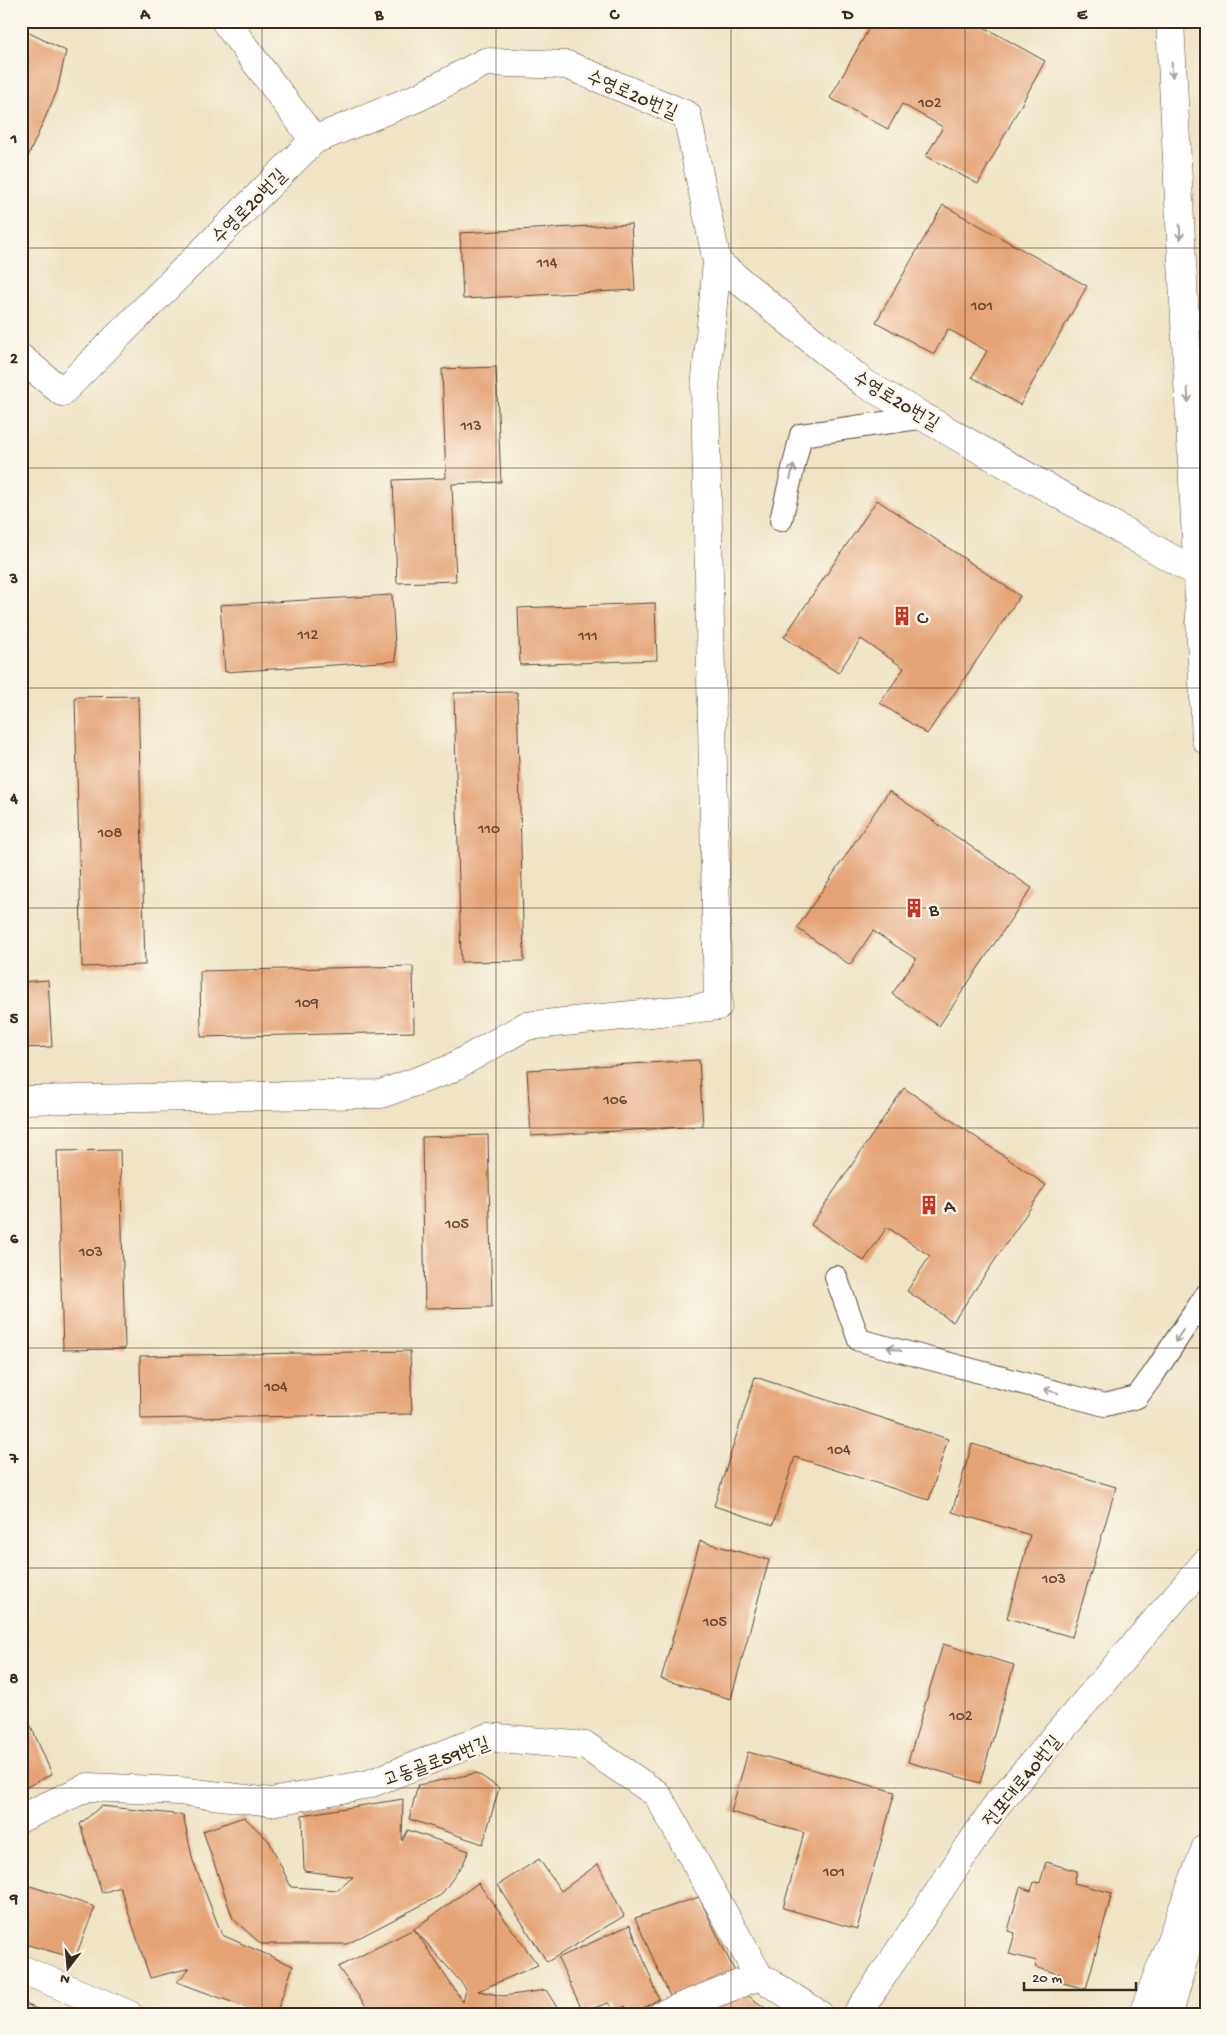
<svg xmlns="http://www.w3.org/2000/svg" width="1227" height="2035" font-family="'Gochi Hand','Poor Story',sans-serif">
  <style>
    .building { fill: #e5a375; fill-rule: evenodd }
    .lines { fill: none; stroke-linecap: round; stroke-linejoin: round }
    .lane-casing { stroke: #564637; stroke-width: 24 }
    .street-casing { stroke: #564637; stroke-width: 29 }
    .primary-casing { stroke: #564637; stroke-width: 29 }
    .highway-casing { stroke: #564637; stroke-width: 29 }
    .lane { stroke: #fff; stroke-width: 22 }
    .street { stroke: #fff; stroke-width: 28 }
    .primary { stroke: #fff; stroke-width: 28 }
    .highway { stroke: #fff; stroke-width: 28 }
    .oneway { stroke: #a79f9a }
    .grid { fill: none; stroke: #3b2a1e; stroke-width: 1; stroke-opacity: 0.55 }
    .labels { text-anchor: middle; stroke-width: 5; stroke-linejoin: round; paint-order: stroke }
    .number-label { font-size: 16px; fill: #664834 }
    .street-label { font-size: 19px; fill: #3b2a1e; stroke: #fbf7ec }
    .poi-label { font-size: 19px; fill: #3b2a1e; stroke: #fbf7ec; text-anchor: start }
    .neatline { fill: none; stroke: #3b2a1e; stroke-width: 2 }
    .grid-label { font-size: 16px; text-anchor: middle; font-weight: bold; fill: #3b2a1e }
  </style>
  <rect width="100%" height="100%" fill="#fbf7ec"/>
  <filter id="ink" filterUnits="userSpaceOnUse"><feTurbulence type="fractalNoise" baseFrequency=".02" numOctaves="2"/><feDisplacementMap in="SourceGraphic" scale="10" xChannelSelector="R" yChannelSelector="G"/><feConvolveMatrix kernelMatrix="1 2 1 2 8 2 1 2 1" color-interpolation-filters="sRGB"/></filter>
  <filter id="wash" filterUnits="userSpaceOnUse"><feTurbulence type="fractalNoise" baseFrequency=".0096" numOctaves="4" result="noise"/><feDisplacementMap in="SourceGraphic" scale="20" xChannelSelector="R" yChannelSelector="G"/><feGaussianBlur stdDeviation="1.12" result="paint"/><feColorMatrix in="noise" values="0 0 0 0 0 0 0 0 0 0 0 0 0 0 0 0 0 1.4 0 .05"/><feComposite in="paint" operator="in"/></filter>
  <g filter="url(#wash)">
    <rect width="100%" height="100%" fill="#efe3c4"/>
    <g id="blocks">
      <!-- building -->
      <path class="building" d="M 873,21 L 973,21 L 1045,61 L 978,184 L 926,156 L 943,127 L 902,104 L 888,129 L 830,98 Z
        M 21,29 L 66,51 L 57,91 L 26,161 L 21,163 Z
        M 943,205 L 1087,286 L 1020,405 L 972,377 L 987,351 L 948,329 L 934,354 L 876,322 Z
        M 631,224 L 635,290 L 463,299 L 460,233 Z
        M 496,367 L 501,482 L 452,484 L 456,581 L 397,583 L 393,480 L 446,478 L 442,369 Z
        M 877,500 L 1020,596 L 927,734 L 880,703 L 904,668 L 861,639 L 838,673 L 784,637 Z
        M 392,595 L 396,661 L 225,672 L 220,605 Z
        M 655,603 L 657,660 L 520,665 L 518,608 Z
        M 517,692 L 524,961 L 461,962 L 454,693 Z
        M 138,696 L 145,965 L 82,967 L 75,697 Z
        M 889,791 L 1032,888 L 939,1026 L 892,994 L 916,959 L 873,931 L 850,965 L 797,928 Z
        M 413,966 L 414,1032 L 201,1037 L 200,971 Z
        M 48,980 L 52,1047 L 21,1048 L 21,982 Z
        M 699,1060 L 703,1126 L 531,1136 L 527,1070 Z
        M 904,1088 L 1046,1185 L 953,1322 L 907,1291 L 930,1256 L 887,1227 L 864,1261 L 811,1225 Z
        M 488,1135 L 492,1307 L 425,1308 L 422,1137 Z
        M 120,1150 L 125,1349 L 63,1350 L 57,1151 Z
        M 410,1351 L 412,1414 L 141,1419 L 140,1356 Z
        M 755,1377 L 948,1439 L 929,1500 L 795,1457 L 773,1525 L 714,1506 Z
        M 972,1444 L 1116,1487 L 1072,1637 L 1007,1618 L 1030,1535 L 952,1512 Z
        M 700,1541 L 769,1560 L 731,1699 L 661,1679 Z
        M 943,1644 L 1014,1665 L 980,1783 L 908,1762 Z
        M 30,1724 L 52,1774 L 21,1790 L 21,1729 Z
        M 748,1752 L 895,1792 L 857,1929 L 783,1908 L 804,1833 L 731,1812 Z
        M 477,1773 L 499,1788 L 483,1844 L 409,1819 L 418,1785 Z
        M 403,1799 L 402,1841 L 408,1830 L 469,1851 L 463,1864 L 441,1895 L 347,1944 L 261,1944 L 233,1919 L 203,1831 L 244,1817 L 269,1841 L 291,1887 L 338,1890 L 353,1877 L 304,1871 L 302,1815 Z
        M 101,1806 L 183,1815 L 193,1861 L 222,1935 L 293,1966 L 276,2014 L 264,2014 L 177,1982 L 190,1968 L 150,1978 L 120,1887 L 102,1893 L 80,1824 Z
        M 539,1859 L 561,1891 L 598,1864 L 624,1916 L 547,1962 L 498,1885 Z
        M 1046,1862 L 1077,1871 L 1074,1883 L 1112,1893 L 1086,1989 L 1059,1982 L 1062,1975 L 1035,1967 L 1037,1961 L 1009,1954 L 1015,1933 L 1008,1931 L 1020,1887 L 1031,1891 L 1034,1882 L 1040,1883 Z
        M 21,1883 L 95,1907 L 75,1958 L 21,1943 Z
        M 478,1883 L 538,1965 L 478,1991 L 503,1996 L 546,1990 L 561,2014 L 371,2013 L 338,1967 L 414,1929 ZM 414,1929 L 466,1988 L 463,2002 Z
        M 699,1897 L 735,1972 L 671,1999 L 635,1918 Z
        M 630,1925 L 659,1999 L 632,2014 L 625,2006 L 616,2012 L 608,2003 L 583,2012 L 558,1958 Z
        M 744,1993 L 774,2014 L 710,2014 L 723,2003 Z
        M 21,2002 L 37,2009 L 53,2014 L 21,2014 Z"/>
    </g>
  </g>
  <g filter="url(#ink)">
    <use href="#blocks" fill-opacity="0" stroke="#564637" stroke-width="1"/>
    <g class="lines">
      <defs>
        <path id="lane" d="M 781,520 L 801,435 L 925,417
          M 836,1277 L 859,1340 L 1105,1405 L 1137,1397 L 1153,1375 L 1206,1295"/>
        <path id="street" d="M 225,21 L 314,140
          M 21,358 L 62,392 L 314,140 L 419,97 L 485,62 L 567,65 L 687,115 L 717,262 L 864,383 L 1197,573
          M 21,1100 L 381,1094 L 448,1070 L 526,1026 L 718,1006 L 705,388 L 717,262
          M 21,1818 L 88,1787 L 179,1791 L 271,1802 L 369,1784 L 488,1737 L 586,1746 L 657,1794 L 759,1976 L 819,2014
          M 21,1969 L 128,2014
          M 663,2014 L 759,1976
          M 857,2014 L 998,1803 L 1206,1562"/>
        <path id="primary" d="M 1170,21 L 1206,740
          M 1143,2014 L 1206,1847"/>
        <path id="highway" d="M 1169,2014 L 1206,1875"/>
      </defs>
      <!-- lane casing -->
      <use href="#lane" class="lane-casing"/>
      <!-- street casing -->
      <use href="#street" class="street-casing"/>
      <!-- primary casing -->
      <use href="#primary" class="primary-casing"/>
      <!-- highway casing -->
      <use href="#highway" class="highway-casing"/>
      <!-- lane -->
      <use href="#lane" class="lane"/>
      <!-- street -->
      <use href="#street" class="street"/>
      <!-- primary -->
      <use href="#primary" class="primary"/>
      <!-- highway -->
      <use href="#highway" class="highway"/>
    </g>
    <!-- one-way arrows -->
    <defs><path id="oneway-shaft" d="M-6 0H5M1.5-3L5.5 0L1.5 3" fill="none" stroke-width="1.6" stroke-linecap="round" stroke-linejoin="round" transform="scale(1.25)"/></defs>
    <g class="oneway">
      <use href="#oneway-shaft" transform="translate(1172 70) rotate(87)"/>
      <use href="#oneway-shaft" transform="translate(1180 232) rotate(87)"/>
      <use href="#oneway-shaft" transform="translate(1188 395) rotate(87)"/>
      <use href="#oneway-shaft" transform="translate(792 472) rotate(-76)"/>
      <use href="#oneway-shaft" transform="translate(1179 1336) rotate(123)"/>
      <use href="#oneway-shaft" transform="translate(894 1349) rotate(-165)"/>
      <use href="#oneway-shaft" transform="translate(1051 1391) rotate(-165)"/>
    </g>
  </g>
  <!-- grid -->
  <path class="grid" d="M 262,21 L 262,2014M 496,21 L 496,2014M 731,21 L 731,2014M 965,21 L 965,2014M 21,248 L 1206,248M 21,468 L 1206,468M 21,688 L 1206,688M 21,908 L 1206,908M 21,1128 L 1206,1128M 21,1348 L 1206,1348M 21,1568 L 1206,1568M 21,1788 L 1206,1788"/>
  <!-- icons -->
  <defs>
    <symbol id="building-bare" viewBox="-9 -9 18 18"><path d="M-4-6H4V6H1V3H-1V6H-4ZM-2.5-4.3h1.7v1.8h-1.7ZM.8-4.3h1.7v1.8H.8ZM-2.5-1h1.7V.8h-1.7ZM.8-1h1.7V.8H.8Z" fill="#c8321e" stroke="#fbf7ec" stroke-width="2.5" paint-order="stroke"/></symbol>
  </defs>
  <g fill-rule="evenodd">
    <use href="#building-bare" x="888" y="602" width="28" height="28"/>
    <use href="#building-bare" x="900" y="894" width="28" height="28"/>
    <use href="#building-bare" x="915" y="1191" width="28" height="28"/>
  </g>
  <g class="labels">
    <!-- number labels -->
    <g class="number-label">
      <text x="930" y="107">102</text>
      <text x="547" y="267">114</text>
      <text x="982" y="310">101</text>
      <text x="471" y="430">113</text>
      <text x="308" y="639">112</text>
      <text x="588" y="640">111</text>
      <text x="489" y="833">110</text>
      <text x="110" y="837">108</text>
      <text x="307" y="1007">109</text>
      <text x="615" y="1104">106</text>
      <text x="457" y="1228">105</text>
      <text x="91" y="1256">103</text>
      <text x="276" y="1391">104</text>
      <text x="839" y="1454">104</text>
      <text x="1054" y="1583">103</text>
      <text x="715" y="1626">105</text>
      <text x="961" y="1720">102</text>
      <text x="834" y="1876">101</text>
    </g>
    <!-- street labels -->
    <g class="street-label">
      <text transform="translate(633 93) rotate(23)" y="7">수영로20번길</text>
      <text transform="translate(248 205) rotate(-45)" y="7">수영로20번길</text>
      <text transform="translate(897 399) rotate(31)" y="7">수영로20번길</text>
      <text transform="translate(436 1760) rotate(-20)" y="7">고동골로59번길</text>
      <text transform="translate(1021 1780) rotate(-51)" y="7">전포대로40번길</text>
    </g>
    <!-- poi labels -->
    <g class="poi-label">
      <text x="917" y="623">C</text>
      <text x="929" y="915">B</text>
      <text x="944" y="1212">A</text>
    </g>
  </g>
  <!-- margin -->
  <rect width="1227" height="2035" fill="none" stroke="#fbf7ec" stroke-width="55"/>
  <!-- north arrow -->
  <g transform="translate(68 1968) rotate(196)" stroke="#fbf7ec" stroke-width="4" paint-order="stroke">
  <path d="M0-4L9 19L0 12L-9 19Z" fill="#3b2a1e"/>
  <text y="-8" font-size="14" font-weight="bold" text-anchor="middle" fill="#3b2a1e">N</text>
  </g>
  <!-- scale -->
  <path d="M1024 1982v8h112v-8" fill="none" stroke="#3b2a1e" stroke-width="2.5"/>
  <text x="1032" y="1982" font-size="15" fill="#3b2a1e" stroke="#fbf7ec" stroke-width="4" paint-order="stroke">20 m</text>
  <rect x="28" y="28" width="1172" height="1980" class="neatline"/>
  <g class="grid-label">
    <text x="145" y="19">A</text>
    <text x="379" y="19">B</text>
    <text x="614" y="19">C</text>
    <text x="848" y="19">D</text>
    <text x="1082" y="19">E</text>
    <text x="14" y="143">1</text>
    <text x="14" y="363">2</text>
    <text x="14" y="583">3</text>
    <text x="14" y="803">4</text>
    <text x="14" y="1023">5</text>
    <text x="14" y="1243">6</text>
    <text x="14" y="1463">7</text>
    <text x="14" y="1683">8</text>
    <text x="14" y="1903">9</text>
  </g>
</svg>
